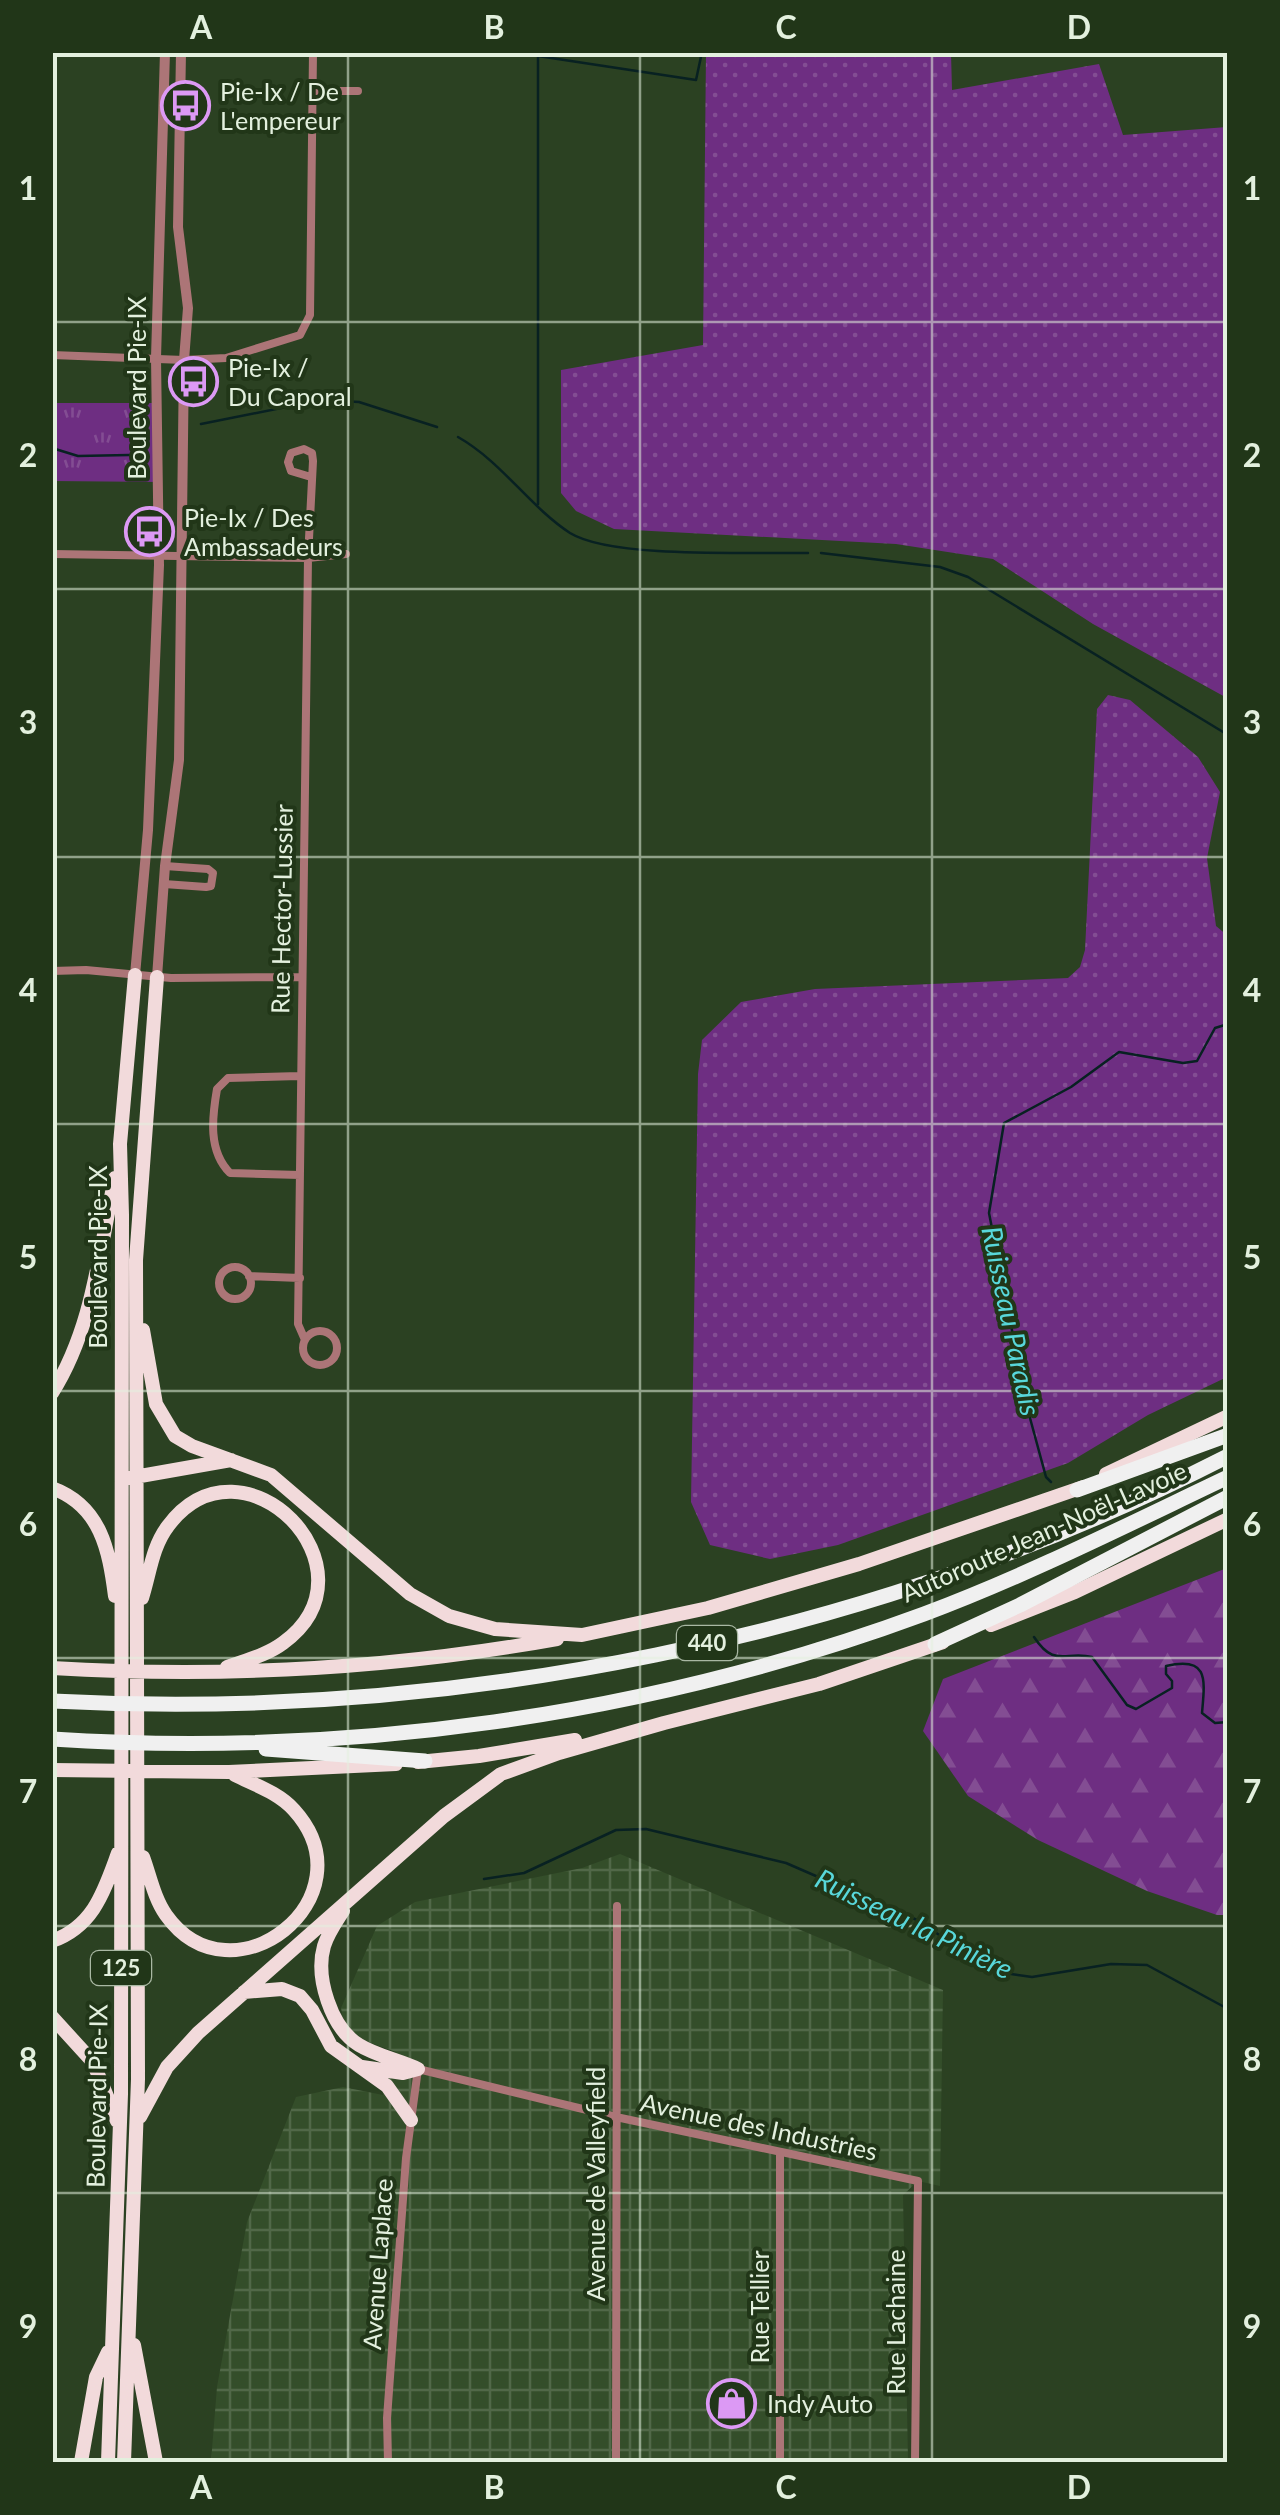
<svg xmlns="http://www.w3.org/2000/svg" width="1280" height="2515" font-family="Lato,sans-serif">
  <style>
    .industrial { fill: url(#industrial-grid) }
    .grass { fill: url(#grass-dots) }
    .forest { fill: url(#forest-firs) }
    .park { fill: url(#park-tufts) }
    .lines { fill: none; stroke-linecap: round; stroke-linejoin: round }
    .stream { stroke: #082122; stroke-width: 2.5 }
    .minor { stroke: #ac7577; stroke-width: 8 }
    .tertiary { stroke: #ac7577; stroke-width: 10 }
    .trunk { stroke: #f2dadb; stroke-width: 14 }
    .motorway { stroke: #f0f0f0; stroke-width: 15 }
    .grid { fill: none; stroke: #e3f0de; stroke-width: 2.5; stroke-opacity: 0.55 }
    .labels { text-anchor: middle; stroke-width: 8; stroke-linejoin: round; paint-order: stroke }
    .shield { fill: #213618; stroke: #a9b8a3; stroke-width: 2.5 }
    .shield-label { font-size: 22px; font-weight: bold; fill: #e3f0de }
    .poi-label { font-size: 25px; fill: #e3f0de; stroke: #213618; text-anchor: start }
    .street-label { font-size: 25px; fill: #e3f0de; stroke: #213618 }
    .water-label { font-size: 28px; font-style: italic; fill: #58d7da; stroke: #213618 }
    .neatline { fill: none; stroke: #e3f0de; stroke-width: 4 }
    .grid-label { font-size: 32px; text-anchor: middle; font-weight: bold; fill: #e3f0de }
  </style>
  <defs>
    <pattern id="industrial-grid" width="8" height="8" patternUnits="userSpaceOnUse" patternTransform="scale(2.5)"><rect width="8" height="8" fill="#344e2a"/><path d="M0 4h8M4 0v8" fill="none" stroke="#516848"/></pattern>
    <pattern id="grass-dots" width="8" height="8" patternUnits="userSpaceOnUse" patternTransform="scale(2.5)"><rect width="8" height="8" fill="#6e2e82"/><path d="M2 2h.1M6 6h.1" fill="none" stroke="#834d93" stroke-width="1.8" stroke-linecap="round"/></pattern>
    <pattern id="forest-firs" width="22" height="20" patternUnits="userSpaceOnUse" patternTransform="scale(2.5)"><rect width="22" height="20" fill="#6e2e82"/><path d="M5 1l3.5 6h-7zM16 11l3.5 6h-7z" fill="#834d93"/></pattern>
    <pattern id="park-tufts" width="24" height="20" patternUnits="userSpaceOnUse" patternTransform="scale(2.5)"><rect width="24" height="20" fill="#6e2e82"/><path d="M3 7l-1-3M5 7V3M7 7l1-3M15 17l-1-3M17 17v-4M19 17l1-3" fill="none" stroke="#834d93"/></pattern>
  </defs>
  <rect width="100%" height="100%" fill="#2b4122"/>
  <!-- industrial -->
  <path class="industrial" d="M 620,1854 L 943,1990 L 940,2186 L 918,2181 L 903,2195 L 908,2462 L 211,2462 L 217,2387 L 247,2222 L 296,2097 L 343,2087 L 383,2095 L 396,2052 L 360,2039 L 344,2024 L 341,2008 L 377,1926 L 415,1902 L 582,1868 Z"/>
  <!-- grass -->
  <path class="grass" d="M 706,53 L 951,53 L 952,90 L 1099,64 L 1123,135 L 1227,127 L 1227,698 L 1093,624 L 993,559 L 896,544 L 614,529 L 576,511 L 561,493 L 561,370 L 703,345 Z
    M 1108,695 L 1130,700 L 1198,757 L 1220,792 L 1207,858 L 1216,926 L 1228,936 L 1227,1377 L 1148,1415 L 1068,1463 L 838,1545 L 770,1559 L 710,1545 L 691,1502 L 698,1074 L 702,1040 L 741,1002 L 815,989 L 1068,978 L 1080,967 L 1085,950 L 1097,709 Z"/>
  <!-- forest -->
  <path class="forest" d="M 1227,1568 L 1228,1915 L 1217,1915 L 1147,1891 L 1038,1840 L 968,1796 L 923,1731 L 943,1679 Z"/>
  <!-- park -->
  <path class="park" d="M 53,403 L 157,403 L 159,482 L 53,481 Z"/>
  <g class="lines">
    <!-- stream -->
    <path class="stream" d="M 201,424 L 321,400 L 359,402 L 437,427
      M 458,437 C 502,462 529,506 570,533 C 612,559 753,552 808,553
      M 52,448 L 78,456 L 129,455
      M 538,504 L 538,56 L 696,80 L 702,52
      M 821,553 L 940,567 L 968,577 L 1228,735
      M 1051,1482 L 1046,1477 L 1027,1407 L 989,1213 L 1004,1123 L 1071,1087 L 1119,1052 L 1183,1063 L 1197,1061 L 1215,1028 L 1228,1024
      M 1034,1637 C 1055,1669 1066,1650 1092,1657 L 1127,1705 L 1136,1709 L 1172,1688 L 1172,1681 L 1166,1674 L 1166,1666 C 1209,1656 1205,1679 1202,1713 L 1215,1723 L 1228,1722
      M 484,1879 L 524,1873 L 616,1830 L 646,1829 L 786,1863 L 917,1920 L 972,1957 L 1004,1973 L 1032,1977 L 1111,1964 L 1147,1965 L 1228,2009"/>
    <!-- minor -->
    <path class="minor" d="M 312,91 L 358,91
      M 52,355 L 184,360 L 226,358 L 300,335 L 310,315 L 313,52
      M 52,554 L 308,558 L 346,554
      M 164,884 L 206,887 L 211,886 L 213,873 L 208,869 L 165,866
      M 52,971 L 86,970 L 171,978 L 301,977
      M 299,1076 L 228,1078 L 217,1089 C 212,1118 208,1151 230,1173 L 300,1175
      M219 1283a16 16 0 1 1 32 0a16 16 0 1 1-32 0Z
      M 249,1276 L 300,1278
      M303 1348a17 17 0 1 1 34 0a17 17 0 1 1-34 0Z
      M 305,1340 L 298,1324 L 308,558 L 313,461 L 312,453 L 304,449 L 291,453 L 288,462 L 291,471 L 311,477
      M 388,2462 L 387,2418 L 406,2158 L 418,2069 L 616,2117 L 918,2181 L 915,2462
      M 616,2462 L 617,1906
      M 780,2462 L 780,2152"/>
    <!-- tertiary -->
    <path class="tertiary" d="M 135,975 L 148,830 L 159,565 L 156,358 L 165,52
      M 157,977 L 165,866 L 179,760 L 184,360 L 188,308 L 178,227 L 181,52"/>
    <!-- trunk -->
    <path class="trunk" d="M 143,1330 L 156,1404 L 175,1436 L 192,1446 L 271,1475 L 410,1594 L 449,1616 L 495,1629 L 582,1635 L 708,1608 L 859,1564 L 1083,1487
      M 52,1393 C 93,1328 99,1252 115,1178
      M 1106,1474 L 1228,1416
      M 129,1478 L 231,1460
      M 52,1488 C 101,1506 109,1550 115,1596
      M 142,1598 C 150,1573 152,1547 168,1526 C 243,1426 384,1570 283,1643 C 267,1655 246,1660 227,1667
      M 991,1625 L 1075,1592 L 1228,1519
      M 52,1668 C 221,1678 391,1669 557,1639
      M 418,1762 L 479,1756 L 575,1740
      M 52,1770 L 229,1772 L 396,1764
      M 143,1857 C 150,1876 154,1898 166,1915 C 232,2008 373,1897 294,1810 C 279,1793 255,1785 235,1775
      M 343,1911 C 336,1922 328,1933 324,1946 C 315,1977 331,2028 359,2045 C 377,2056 399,2060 418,2069
      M 52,1941 C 94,1926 104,1891 118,1853
      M 244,1992 L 282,1989 L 300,1996 L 312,2010 L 331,2046 L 387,2086 L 411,2120
      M 52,2017 L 93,2062 L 117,2121
      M 362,2067 L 403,2073 L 418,2069
      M 140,2117 L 167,2067 L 198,2033 L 444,1816 L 501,1774 L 559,1753 L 664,1723 L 819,1684 L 943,1642
      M 134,2345 L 156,2462
      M 81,2462 L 96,2377 L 108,2352
      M 108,2462 L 121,2094 L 122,1215 L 120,1144 L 135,975
      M 124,2462 L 138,2079 L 136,1260 L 157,977"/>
    <!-- motorway -->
    <path class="motorway" d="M 1077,1490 L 1228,1435
      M 935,1644 L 1020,1605 L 1228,1497
      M 52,1701 C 451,1722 871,1639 1228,1456
      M 52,1739 C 345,1758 648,1716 924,1614 C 1028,1575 1127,1525 1228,1477
      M 266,1749 L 425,1761"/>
  </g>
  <!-- grid -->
  <path class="grid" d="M 348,52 L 348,2462M 640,52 L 640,2462M 932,52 L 932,2462M 52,322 L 1228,322M 52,589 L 1228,589M 52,857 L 1228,857M 52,1124 L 1228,1124M 52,1391 L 1228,1391M 52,1658 L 1228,1658M 52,1926 L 1228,1926M 52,2193 L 1228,2193"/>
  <!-- icons -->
  <defs>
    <symbol id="bus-ring" viewBox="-11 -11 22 22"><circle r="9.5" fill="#213618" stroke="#dc99f4" stroke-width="1.5"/><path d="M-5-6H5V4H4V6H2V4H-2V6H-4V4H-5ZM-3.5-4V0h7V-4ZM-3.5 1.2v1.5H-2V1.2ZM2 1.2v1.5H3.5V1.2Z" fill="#dc99f4"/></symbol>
    <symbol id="shop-ring" viewBox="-11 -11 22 22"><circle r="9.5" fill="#213618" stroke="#dc99f4" stroke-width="1.5"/><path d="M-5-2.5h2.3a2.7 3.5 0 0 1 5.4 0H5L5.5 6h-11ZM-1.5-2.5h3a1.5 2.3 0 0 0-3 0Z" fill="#dc99f4"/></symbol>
  </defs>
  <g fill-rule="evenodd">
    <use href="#bus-ring" x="158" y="78" width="55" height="55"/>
    <use href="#bus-ring" x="166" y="354" width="55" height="55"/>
    <use href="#bus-ring" x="122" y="504" width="55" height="55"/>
    <use href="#shop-ring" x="704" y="2376" width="55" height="55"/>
  </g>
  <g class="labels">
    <!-- shield labels -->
    <g class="shield">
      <rect x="677" y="1626" width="60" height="34" rx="8"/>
      <rect x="91" y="1951" width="60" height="34" rx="8"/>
    </g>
    <g class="shield-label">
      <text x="707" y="1651">440</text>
      <text x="121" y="1976">125</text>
    </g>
    <!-- poi labels -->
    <g class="poi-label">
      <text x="220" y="101">Pie-Ix / De<tspan x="220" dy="29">L'empereur</tspan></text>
      <text x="228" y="377">Pie-Ix /<tspan x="228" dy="29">Du Caporal</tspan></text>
      <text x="184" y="527">Pie-Ix / Des<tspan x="184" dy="29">Ambassadeurs</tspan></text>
      <text x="767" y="2413">Indy Auto</text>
    </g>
    <!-- street labels -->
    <g class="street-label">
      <text transform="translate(137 388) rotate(-90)" y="9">Boulevard Pie-IX</text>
      <text transform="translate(282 909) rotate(-89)" y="9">Rue Hector-Lussier</text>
      <text transform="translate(98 1257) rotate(-90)" y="9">Boulevard Pie-IX</text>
      <text transform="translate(1044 1532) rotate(-24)" y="9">Autoroute Jean-Noël-Lavoie</text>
      <text transform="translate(97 2096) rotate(-89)" y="9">Boulevard Pie-IX</text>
      <text transform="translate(759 2127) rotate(12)" y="9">Avenue des Industries</text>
      <text transform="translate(596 2184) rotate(-90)" y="9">Avenue de Valleyfield</text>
      <text transform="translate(378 2264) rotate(-86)" y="9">Avenue Laplace</text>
      <text transform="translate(760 2307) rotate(-90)" y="9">Rue Tellier</text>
      <text transform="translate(896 2322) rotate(-90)" y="9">Rue Lachaine</text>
    </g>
    <!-- water labels -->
    <g class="water-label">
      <text transform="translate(1011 1321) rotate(78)" y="10">Ruisseau Paradis</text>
      <text transform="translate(914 1924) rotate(26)" y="10">Ruisseau la Pinière</text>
    </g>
  </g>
  <!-- border -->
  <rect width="1280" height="2515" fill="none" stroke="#213618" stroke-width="110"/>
  <rect x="55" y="55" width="1170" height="2405" class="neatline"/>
  <g class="grid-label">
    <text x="201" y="39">A</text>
    <text x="494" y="39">B</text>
    <text x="786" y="39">C</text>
    <text x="1079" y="39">D</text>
    <text x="28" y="200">1</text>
    <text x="1252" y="200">1</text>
    <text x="28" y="467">2</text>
    <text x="1252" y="467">2</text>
    <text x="28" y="734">3</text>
    <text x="1252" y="734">3</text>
    <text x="28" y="1002">4</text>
    <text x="1252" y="1002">4</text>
    <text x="28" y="1269">5</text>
    <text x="1252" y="1269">5</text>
    <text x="28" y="1536">6</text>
    <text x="1252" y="1536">6</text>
    <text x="28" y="1803">7</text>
    <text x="1252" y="1803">7</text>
    <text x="28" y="2071">8</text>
    <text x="1252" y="2071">8</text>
    <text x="28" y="2338">9</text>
    <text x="1252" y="2338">9</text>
    <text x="201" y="2499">A</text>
    <text x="494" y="2499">B</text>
    <text x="786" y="2499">C</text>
    <text x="1079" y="2499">D</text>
  </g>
</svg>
